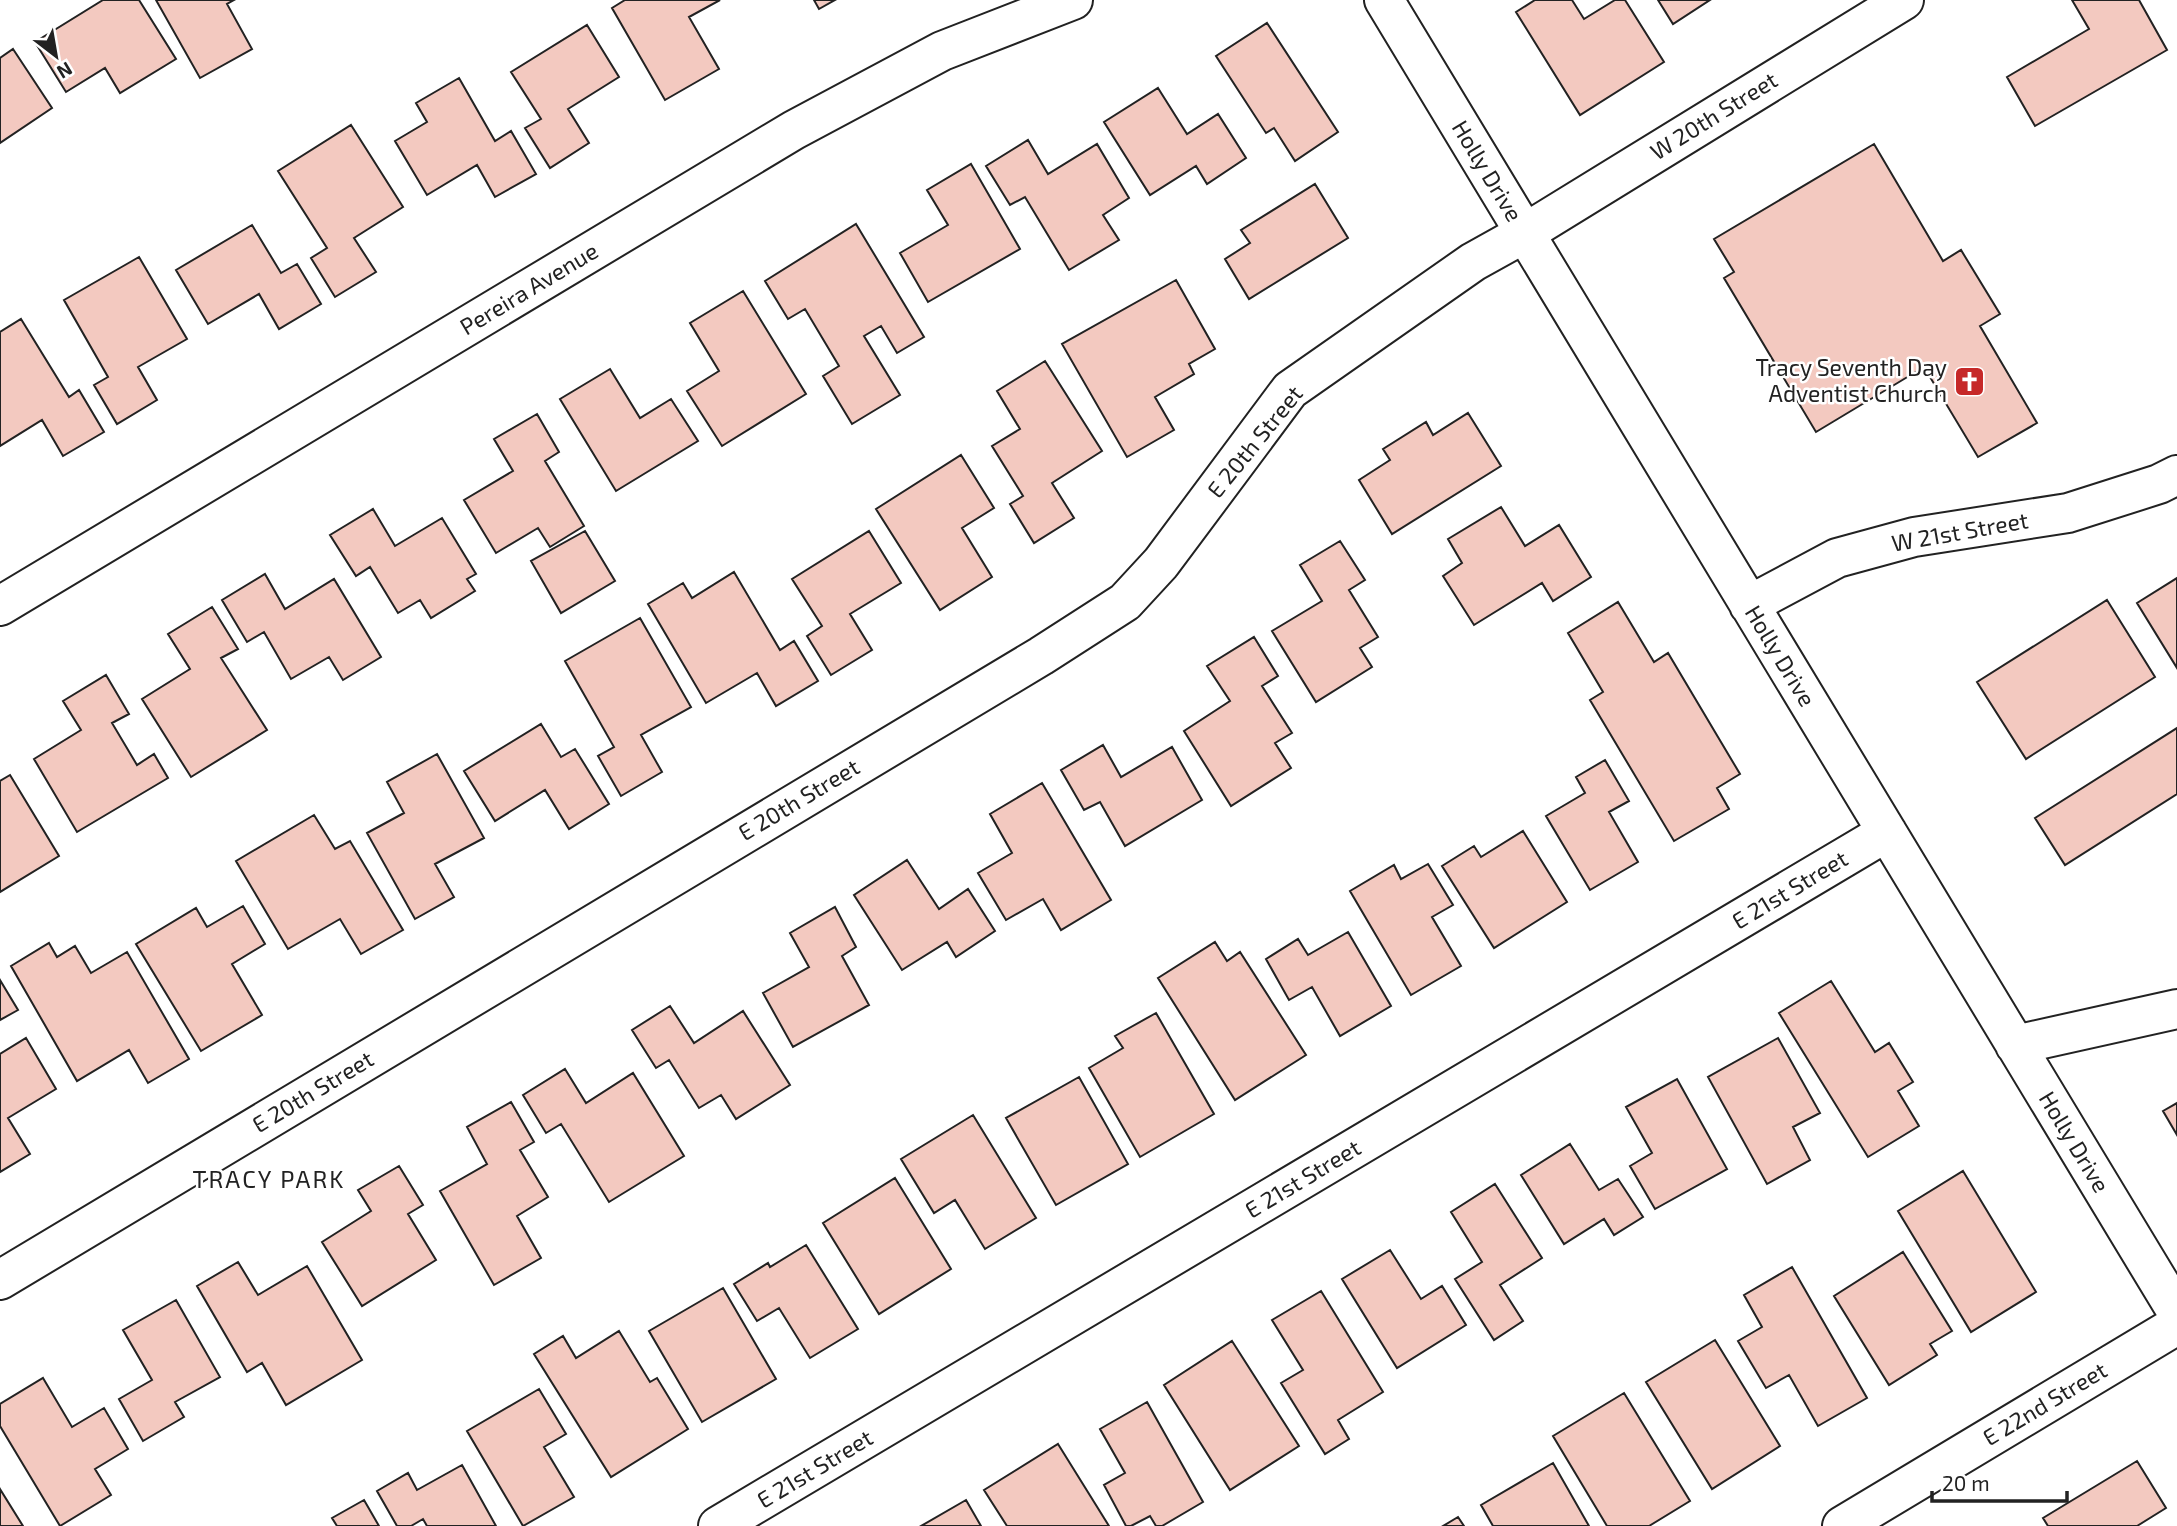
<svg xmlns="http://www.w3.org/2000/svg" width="2177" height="1526" font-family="'Exo 2',sans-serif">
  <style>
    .building { fill: #f3c9c0; stroke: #222; stroke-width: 2 }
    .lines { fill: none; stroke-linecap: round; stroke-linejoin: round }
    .minor-casing { stroke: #222; stroke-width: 42 }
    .minor { stroke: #fff; stroke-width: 38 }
    .labels { text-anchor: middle; stroke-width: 5; stroke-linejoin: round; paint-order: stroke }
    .street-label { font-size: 23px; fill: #222; stroke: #fff }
    .poi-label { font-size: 23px; fill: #222; stroke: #fff; text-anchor: end }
    .neighbourhood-label { font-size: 24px; letter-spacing: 2px; fill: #222; stroke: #fff }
  </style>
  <rect width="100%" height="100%" fill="#fff"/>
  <!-- building -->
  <path class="building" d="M 103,0 L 139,0 L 176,59 L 120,93 L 105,68 L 66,92 L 35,42 Z
    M 156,0 L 234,0 L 227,4 L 252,49 L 200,78 Z
    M 625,0 L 720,0 L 689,17 L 719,69 L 665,100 L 612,8 Z
    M 814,0 L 835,0 L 819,9 Z
    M 1535,0 L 1572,0 L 1584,19 L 1615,0 L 1625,0 L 1664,62 L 1580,115 L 1516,12 Z
    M 1658,0 L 1710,0 L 1673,24 Z
    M 2072,0 L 2139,0 L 2167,50 L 2035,126 L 2007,77 L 2089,29 Z
    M 1267,23 L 1338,132 L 1295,161 L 1274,128 L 1266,133 L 1216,56 Z
    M 587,25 L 619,77 L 568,109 L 589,143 L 550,168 L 525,128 L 541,119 L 511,72 Z
    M 13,49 L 52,108 L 0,143 L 0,58 Z
    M 459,78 L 495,141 L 511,131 L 536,174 L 495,197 L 477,165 L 427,195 L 395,141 L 427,122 L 416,103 Z
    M 1158,88 L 1187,134 L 1218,114 L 1246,158 L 1207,184 L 1196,166 L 1150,195 L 1104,122 Z
    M 351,125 L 403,207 L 354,238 L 376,272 L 335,297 L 311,258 L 327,248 L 278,171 Z
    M 1028,140 L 1048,174 L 1097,144 L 1129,198 L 1103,215 L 1119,240 L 1069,270 L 1025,197 L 1010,205 L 986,166 Z
    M 1874,144 L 1943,261 L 1961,250 L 2000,314 L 1980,326 L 2037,423 L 1978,457 L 1924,367 L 1816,432 L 1724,278 L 1734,272 L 1714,239 Z
    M 971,164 L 1020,249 L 928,302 L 900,253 L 948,225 L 927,190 Z
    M 1315,184 L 1348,238 L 1249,299 L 1225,259 L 1250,243 L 1241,230 Z
    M 856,224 L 924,337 L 897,353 L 881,326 L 864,336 L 900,395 L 852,424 L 823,376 L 839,366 L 805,309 L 788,319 L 765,281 Z
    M 252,225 L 281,273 L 297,264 L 321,304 L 279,329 L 259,294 L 208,324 L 176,270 Z
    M 139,257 L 187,339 L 138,367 L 157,400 L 117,424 L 94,385 L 108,377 L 64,300 Z
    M 1176,280 L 1215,349 L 1189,364 L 1194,374 L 1155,397 L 1174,430 L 1127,457 L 1062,344 Z
    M 743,291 L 806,394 L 722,446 L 687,391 L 719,371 L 690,323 Z
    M 21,319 L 69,397 L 79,390 L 104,432 L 63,456 L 42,420 L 0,446 L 0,332 Z
    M 1045,361 L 1102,451 L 1052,483 L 1074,518 L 1034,543 L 1010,504 L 1023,496 L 992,446 L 1020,429 L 997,391 Z
    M 610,369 L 640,418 L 671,399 L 698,441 L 616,491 L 560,399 Z
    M 1468,413 L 1501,466 L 1392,534 L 1359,480 L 1390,460 L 1383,449 L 1426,422 L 1433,435 Z
    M 537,414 L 559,452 L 545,461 L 584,526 L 550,547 L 538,528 L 496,553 L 464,500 L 513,471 L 494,439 Z
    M 961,455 L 994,508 L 962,528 L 992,577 L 940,610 L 876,509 Z
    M 1501,507 L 1525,546 L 1559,525 L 1591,577 L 1553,601 L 1542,583 L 1474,625 L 1443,576 L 1462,563 L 1448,539 Z
    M 373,509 L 395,546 L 442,518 L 476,574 L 467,579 L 475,591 L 431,618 L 420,600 L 398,613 L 370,567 L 356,576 L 330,535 Z
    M 585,531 L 615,581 L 561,613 L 531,561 Z
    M 869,531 L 901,583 L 850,614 L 872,650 L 831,675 L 807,636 L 822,626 L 792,579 Z
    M 1340,541 L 1365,580 L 1349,590 L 1378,637 L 1360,648 L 1372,667 L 1316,702 L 1272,631 L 1322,601 L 1300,565 Z
    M 734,572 L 780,650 L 794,641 L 818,681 L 776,706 L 757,673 L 706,703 L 648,604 L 683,583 L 692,598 Z
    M 265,574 L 285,609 L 334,579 L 381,657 L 343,680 L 329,657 L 291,679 L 264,632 L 247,642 L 222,600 Z
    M 2177,578 L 2177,668 L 2137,603 Z
    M 2107,600 L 2155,677 L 2026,759 L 1977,682 Z
    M 1618,602 L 1654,662 L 1668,653 L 1740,774 L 1717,788 L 1729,809 L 1674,841 L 1590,700 L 1603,692 L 1568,633 Z
    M 212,607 L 238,649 L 221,658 L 267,730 L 191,777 L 142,699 L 190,669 L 168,634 Z
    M 640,618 L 691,707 L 641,735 L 662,772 L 621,796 L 598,756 L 614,747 L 565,661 Z
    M 1254,637 L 1278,676 L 1262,686 L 1292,733 L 1275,743 L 1291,768 L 1231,806 L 1184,731 L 1230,701 L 1207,666 Z
    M 106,675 L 129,714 L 112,723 L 137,765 L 154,754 L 168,778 L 77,832 L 34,759 L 81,730 L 63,701 Z
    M 541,724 L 561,757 L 575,749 L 609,804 L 569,829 L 545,790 L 495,821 L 464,771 Z
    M 2177,728 L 2177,794 L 2065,865 L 2035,818 Z
    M 1103,745 L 1121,777 L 1172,747 L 1202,800 L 1125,846 L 1100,802 L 1084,810 L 1061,770 Z
    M 437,754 L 484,838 L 435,864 L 454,897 L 415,919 L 367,833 L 404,813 L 387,782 Z
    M 1605,760 L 1629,801 L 1609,812 L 1638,862 L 1590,890 L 1546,816 L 1585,793 L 1576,777 Z
    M 10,775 L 59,856 L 0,892 L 0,781 Z
    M 1042,783 L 1111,900 L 1061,930 L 1043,899 L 1006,920 L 978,873 L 1012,853 L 990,814 Z
    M 314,815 L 335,849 L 350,841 L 403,930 L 361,954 L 340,919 L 288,949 L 236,861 Z
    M 1523,831 L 1567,902 L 1494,948 L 1442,866 L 1474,846 L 1481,857 Z
    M 907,860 L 939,909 L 968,889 L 995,931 L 956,957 L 947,942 L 902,970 L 854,895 Z
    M 1428,864 L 1453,905 L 1432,917 L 1461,966 L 1411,995 L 1350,891 L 1394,865 L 1401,879 Z
    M 243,906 L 265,944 L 232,964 L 262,1015 L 201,1051 L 136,944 L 196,908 L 207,927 Z
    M 835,907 L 856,947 L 842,956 L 869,1005 L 793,1047 L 763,993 L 809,967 L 790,933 Z
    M 1348,932 L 1391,1006 L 1340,1036 L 1312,987 L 1289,1000 L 1266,959 L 1298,939 L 1308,955 Z
    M 1215,942 L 1227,961 L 1240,952 L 1306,1055 L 1235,1100 L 1158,978 Z
    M 49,943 L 57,957 L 75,946 L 91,973 L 127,952 L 189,1059 L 148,1083 L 129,1050 L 77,1081 L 11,966 Z
    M 0,980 L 18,1010 L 0,1020 Z
    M 1831,981 L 1875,1052 L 1889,1043 L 1913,1082 L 1898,1091 L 1919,1126 L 1868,1157 L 1779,1013 Z
    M 670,1006 L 694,1043 L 743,1011 L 790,1085 L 736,1119 L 721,1095 L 699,1108 L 669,1060 L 656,1068 L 632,1030 Z
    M 1156,1013 L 1214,1114 L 1140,1157 L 1089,1068 L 1123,1048 L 1115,1036 Z
    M 26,1038 L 56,1089 L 8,1118 L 30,1154 L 0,1172 L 0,1054 Z
    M 1778,1038 L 1820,1113 L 1793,1127 L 1810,1160 L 1767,1184 L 1708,1077 Z
    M 565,1069 L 586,1103 L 633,1073 L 684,1156 L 609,1202 L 561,1124 L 546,1133 L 523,1095 Z
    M 1079,1077 L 1128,1164 L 1056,1205 L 1006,1118 Z
    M 1677,1079 L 1727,1169 L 1655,1209 L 1630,1166 L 1652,1153 L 1626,1107 Z
    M 511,1102 L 534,1142 L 520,1150 L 548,1197 L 517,1216 L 541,1258 L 494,1285 L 440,1191 L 487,1164 L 467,1127 Z
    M 2177,1103 L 2177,1135 L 2163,1111 Z
    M 973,1115 L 1036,1218 L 985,1249 L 955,1200 L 934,1213 L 901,1159 Z
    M 1570,1144 L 1599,1190 L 1618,1179 L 1643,1217 L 1614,1235 L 1604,1219 L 1564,1244 L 1521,1175 Z
    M 399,1166 L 423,1205 L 408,1214 L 436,1260 L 362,1306 L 322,1242 L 371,1211 L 358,1190 Z
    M 1963,1171 L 2036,1292 L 1971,1332 L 1898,1211 Z
    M 895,1178 L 951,1269 L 879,1314 L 823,1223 Z
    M 1495,1184 L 1542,1258 L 1500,1285 L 1523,1321 L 1494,1340 L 1455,1279 L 1482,1262 L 1451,1212 Z
    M 806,1245 L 858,1329 L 810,1358 L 779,1308 L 757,1321 L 734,1284 L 768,1263 L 770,1267 Z
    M 1390,1250 L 1421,1299 L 1442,1286 L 1466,1325 L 1397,1368 L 1342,1279 Z
    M 1903,1252 L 1952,1331 L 1930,1344 L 1937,1355 L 1889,1385 L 1834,1296 Z
    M 238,1262 L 258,1295 L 307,1266 L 362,1360 L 286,1405 L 262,1363 L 247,1372 L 197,1286 Z
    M 1792,1267 L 1867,1398 L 1818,1426 L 1789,1375 L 1766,1388 L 1738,1341 L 1762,1327 L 1744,1295 Z
    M 723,1288 L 776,1379 L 702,1422 L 649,1331 Z
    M 1321,1291 L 1383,1392 L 1338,1420 L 1349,1439 L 1325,1454 L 1281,1383 L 1303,1370 L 1272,1320 Z
    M 176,1300 L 220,1377 L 175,1402 L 184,1417 L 143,1441 L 119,1399 L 152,1380 L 123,1330 Z
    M 619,1331 L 650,1382 L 657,1378 L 688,1429 L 611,1477 L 534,1354 L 563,1336 L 576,1358 Z
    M 1715,1340 L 1780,1446 L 1712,1489 L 1646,1382 Z
    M 1232,1341 L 1299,1446 L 1230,1490 L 1164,1385 Z
    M 43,1378 L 72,1427 L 104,1408 L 128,1449 L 95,1469 L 111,1495 L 60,1526 L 0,1426 L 0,1404 Z
    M 539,1389 L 566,1434 L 544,1447 L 574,1497 L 523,1526 L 467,1431 Z
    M 1624,1393 L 1690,1501 L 1649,1526 L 1607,1526 L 1553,1436 Z
    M 1147,1402 L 1203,1502 L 1162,1526 L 1156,1526 L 1150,1516 L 1131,1526 L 1126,1526 L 1104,1485 L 1125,1473 L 1100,1429 Z
    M 1058,1444 L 1109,1526 L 1007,1526 L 984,1490 Z
    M 2137,1461 L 2166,1508 L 2137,1526 L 2048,1526 L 2043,1518 Z
    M 1553,1463 L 1589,1526 L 1493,1526 L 1481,1505 Z
    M 462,1465 L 496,1526 L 427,1526 L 423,1519 L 411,1526 L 397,1526 L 377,1491 L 408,1473 L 417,1490 Z
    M 0,1489 L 23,1526 L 0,1526 Z
    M 364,1500 L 379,1526 L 337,1526 L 332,1518 Z
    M 966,1500 L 981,1526 L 921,1526 Z
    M 1458,1517 L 1464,1526 L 1443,1526 Z"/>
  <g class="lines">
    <defs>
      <path id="minor" d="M 1384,0 L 2177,1312
        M 1749,605 L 1837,558 L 1914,537 L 2068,513 L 2159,484 L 2177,475
        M 0,606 L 794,130 L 942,51 L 1073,0
        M 2015,1045 L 2177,1009
        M 0,1280 L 1041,656 L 1125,602 L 1161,563 L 1290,390 L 1473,262 L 1525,233 L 1904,0
        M 718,1526 L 1887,832
        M 1842,1526 L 2177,1325"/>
    </defs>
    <!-- minor casing -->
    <use href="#minor" class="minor-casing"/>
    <!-- minor -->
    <use href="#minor" class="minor"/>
  </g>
  <!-- icons -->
  <defs>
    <symbol id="church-square" viewBox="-11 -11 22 22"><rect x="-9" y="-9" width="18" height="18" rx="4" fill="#c62828" stroke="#fff"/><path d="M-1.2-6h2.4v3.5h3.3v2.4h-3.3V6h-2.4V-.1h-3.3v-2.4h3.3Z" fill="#fff"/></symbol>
  </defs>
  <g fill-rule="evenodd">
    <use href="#church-square" x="1952" y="364" width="35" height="35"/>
  </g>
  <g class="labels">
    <!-- street labels -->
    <g class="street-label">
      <text transform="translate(1714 116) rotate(-32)" y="8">W 20th Street</text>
      <text transform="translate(1487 171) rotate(59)" y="8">Holly Drive</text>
      <text transform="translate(529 289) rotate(-31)" y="8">Pereira Avenue</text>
      <text transform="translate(1255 442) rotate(-51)" y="8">E 20th Street</text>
      <text transform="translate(1960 532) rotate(-10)" y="8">W 21st Street</text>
      <text transform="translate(1780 656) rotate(59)" y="8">Holly Drive</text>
      <text transform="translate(799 800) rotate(-31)" y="8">E 20th Street</text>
      <text transform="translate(1790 890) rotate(-31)" y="8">E 21st Street</text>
      <text transform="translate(313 1092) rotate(-31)" y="8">E 20th Street</text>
      <text transform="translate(2074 1142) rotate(59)" y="8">Holly Drive</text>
      <text transform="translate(1303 1179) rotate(-31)" y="8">E 21st Street</text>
      <text transform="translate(2045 1404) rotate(-31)" y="8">E 22nd Street</text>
      <text transform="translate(815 1469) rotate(-31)" y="8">E 21st Street</text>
    </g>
    <!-- poi labels -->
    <g class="poi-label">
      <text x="1947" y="376">Tracy Seventh Day<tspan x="1947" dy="26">Adventist Church</tspan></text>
    </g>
    <!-- neighbourhood labels -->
    <g class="neighbourhood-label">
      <text x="269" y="1188">TRACY PARK</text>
    </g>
  </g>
  <!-- north arrow -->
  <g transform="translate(56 56) rotate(149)" stroke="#ffffff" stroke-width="5" paint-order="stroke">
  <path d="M0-5L12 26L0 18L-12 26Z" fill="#222222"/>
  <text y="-10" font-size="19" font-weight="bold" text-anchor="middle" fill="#222222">N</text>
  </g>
  <!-- scale -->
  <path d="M1932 1491v10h135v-10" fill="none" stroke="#222222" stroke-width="3.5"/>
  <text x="1942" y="1491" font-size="21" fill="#222222" stroke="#ffffff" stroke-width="5" paint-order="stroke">20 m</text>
</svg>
